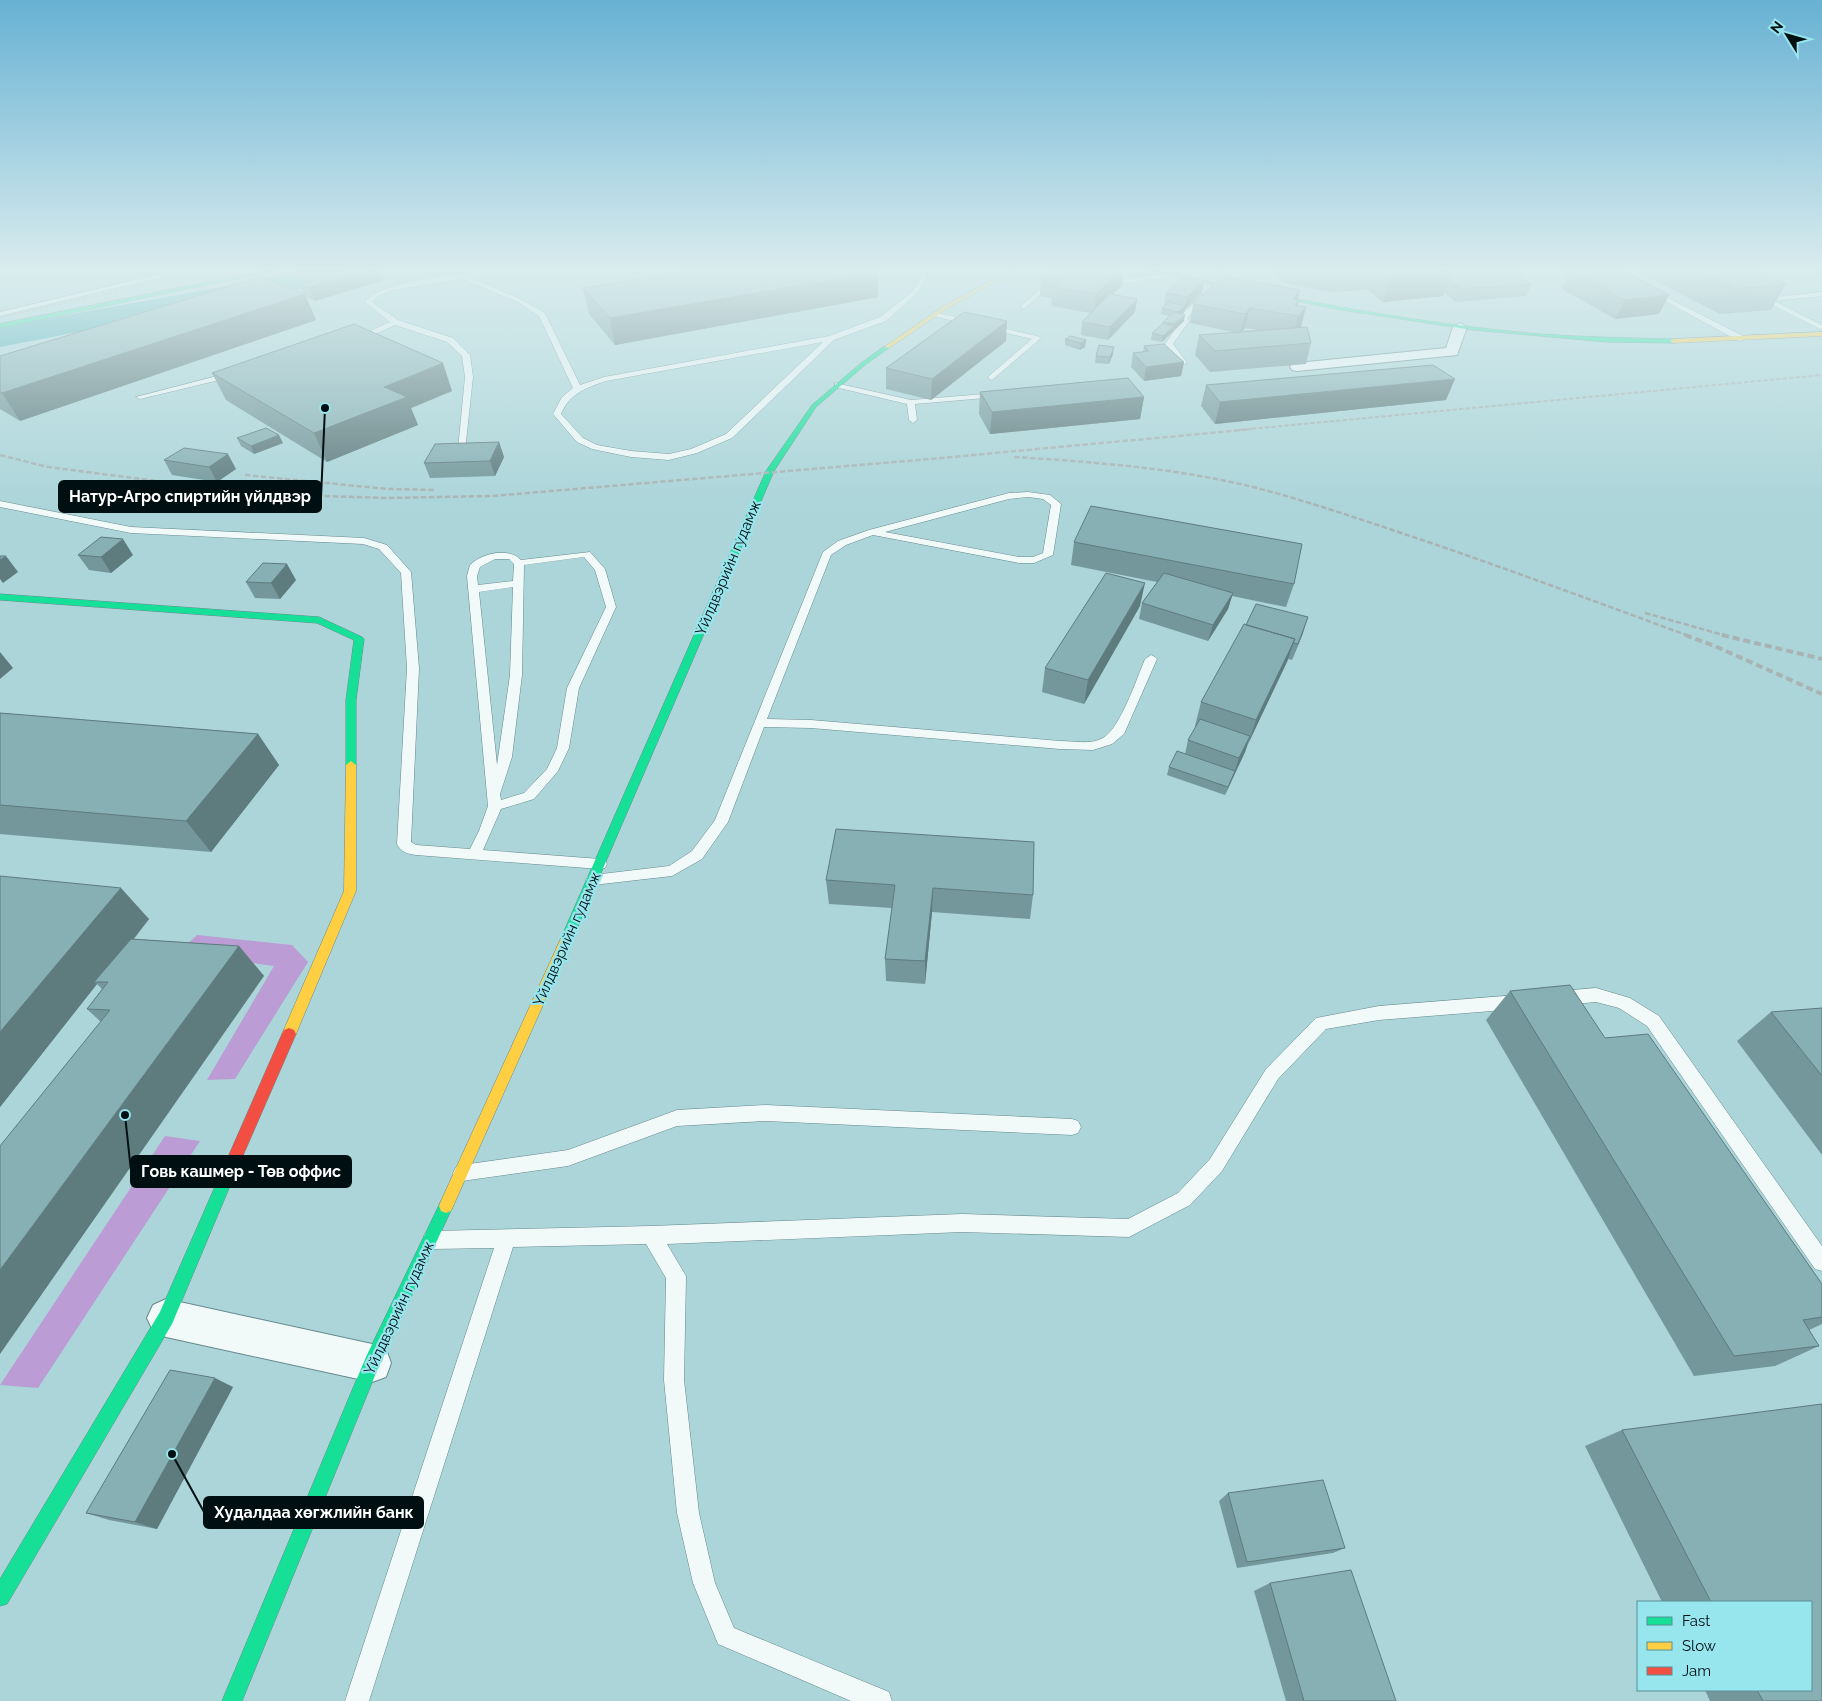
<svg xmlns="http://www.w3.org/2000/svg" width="1822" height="1701" font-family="Raleway,sans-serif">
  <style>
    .forest { fill: #bb9cd5 }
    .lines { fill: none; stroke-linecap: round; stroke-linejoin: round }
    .river { fill: #46acb4; fill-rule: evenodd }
    .lane-casing { stroke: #658a8d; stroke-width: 1 }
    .street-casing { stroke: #658a8d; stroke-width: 2 }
    .fast-casing { stroke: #658a8d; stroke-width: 1 }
    .slow-casing { stroke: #658a8d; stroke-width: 1 }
    .jam-casing { stroke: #658a8d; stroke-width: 1 }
    .lane { fill: #f2f9f9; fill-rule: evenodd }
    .street { fill: #f2f9f9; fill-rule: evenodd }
    .fast { fill: #16e098; fill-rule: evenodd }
    .slow { fill: #ffcf43; fill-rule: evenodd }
    .jam { fill: #f24e42; fill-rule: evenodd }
    .rail-far2 { stroke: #a9b3b4; stroke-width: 2; stroke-dasharray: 4.5 2; stroke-linecap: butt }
    .rail-far1 { stroke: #a9b3b4; stroke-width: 2.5; stroke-dasharray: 5.5 2.5; stroke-linecap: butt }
    .rail { stroke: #a9b3b4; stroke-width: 4; stroke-dasharray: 7 4; stroke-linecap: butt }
    .wall { fill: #74979b; fill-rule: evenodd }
    .shaded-wall { fill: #5e7b7e }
    .building { fill: #87b0b4; stroke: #5e7b7e }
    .labels { text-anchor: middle; stroke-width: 4.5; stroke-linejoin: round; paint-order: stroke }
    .street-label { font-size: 15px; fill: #000f12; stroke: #97e5ed }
    .leader { fill: none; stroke: #000f12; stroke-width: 2 }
    .callout-dot { fill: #000f12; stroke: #97e5ed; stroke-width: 2 }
    .callout { fill: #000f12; stroke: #000f12; stroke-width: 2 }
    .callout-label { font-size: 16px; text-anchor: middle; font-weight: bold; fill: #fff }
  </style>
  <rect width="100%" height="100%" fill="#abd5d9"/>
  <!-- forest -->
  <path class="forest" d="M 197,935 L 292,945 L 308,962 L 235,1079 L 207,1080 L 274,966 L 178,953 Z
    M 165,1136 L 200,1141 L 38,1388 L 0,1385 Z"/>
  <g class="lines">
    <!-- river -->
    <path class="river" d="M 299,270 L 367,270 L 363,276 L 353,279 L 0,347 L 0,327 L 227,286 Z"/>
    <defs>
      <path id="lane" d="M 489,270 L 507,270 L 470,277 L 522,300 L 545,313 L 580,385 L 604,377 L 829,336 L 880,317 L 912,292 L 921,278 L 915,270 L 922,270 L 927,278 L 916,294 L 886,321 L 834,340 L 732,438 L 697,453 L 669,460 L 631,457 L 592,449 L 577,442 L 553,414 L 562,397 L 573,388 L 539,316 L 518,302 L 462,279 L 393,290 L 378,296 L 372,302 L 398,320 L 453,338 L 470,355 L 473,377 L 465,451 L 458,449 L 465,377 L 462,356 L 447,342 L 395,325 L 360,341 L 353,339 L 390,322 L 365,302 C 385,279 457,276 489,270 ZM 823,342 L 726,434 L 691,449 L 669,454 L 631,451 L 597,445 L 583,438 L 561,414 C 570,393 586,388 606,381 Z
        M 1168,273 L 1171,275 L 1170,276 L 1127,283 L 1101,278 L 1104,276 L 1127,279 Z
        M 160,274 L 162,275 L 162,277 L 0,316 L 0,312 Z
        M 1051,280 L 1056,281 L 1025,308 L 1021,308 L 1021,306 Z
        M 1652,290 L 1745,337 L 1746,339 L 1739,341 L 1650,293 L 1649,292 Z
        M 1822,292 L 1822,296 L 1774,301 L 1822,325 L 1822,330 L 1755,296 L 1758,294 L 1767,298 Z
        M 1202,295 L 1207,296 L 1187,318 L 1189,321 L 1173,344 L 1187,363 L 1180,365 L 1165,344 L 1181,321 L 1180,316 Z
        M 933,312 L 1037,336 L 1041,338 L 992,380 L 988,378 L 989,376 L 1032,339 L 933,316 Z
        M 233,372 L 237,374 L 236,376 L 140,399 L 136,397 Z
        M 835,383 L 911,400 L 997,393 L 1001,395 L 997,397 L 915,404 L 917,420 L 913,423 L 909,420 L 907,404 L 835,387 Z
        M 1028,492 L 1050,495 L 1061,504 L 1053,555 L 1034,563 L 1019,563 L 873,535 L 846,545 L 831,555 L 767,719 L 811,720 L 1060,741 C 1074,741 1091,745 1103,738 C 1120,729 1137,678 1145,659 L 1151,655 L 1155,657 L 1157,659 L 1124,734 L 1112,744 L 1093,750 L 1060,749 L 811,728 L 764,727 L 728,822 L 702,859 L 672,876 L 593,885 L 588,884 L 586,880 L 588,876 L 593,875 L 669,866 L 692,851 L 715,820 L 823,552 L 838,541 L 869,530 L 1009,493 ZM 1028,497 L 1043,499 L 1051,505 L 1043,553 L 1033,557 L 1019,557 L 885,532 L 1009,499 Z
        M 0,501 L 131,527 L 364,538 L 387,545 L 411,572 L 419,668 L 411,842 L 416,845 L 470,849 L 479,831 L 488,806 L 467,576 L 470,565 C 482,553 508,547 521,560 L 590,552 L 605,569 L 616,607 L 579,688 L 569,748 L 558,771 L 534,799 L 501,809 L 483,850 L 600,859 L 605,860 L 607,864 L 605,868 L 600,869 L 416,855 C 408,854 401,852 397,844 L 407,668 L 401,573 L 379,549 L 363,544 L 131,533 L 0,507 ZM 584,557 L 595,570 L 606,607 L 567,688 L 557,748 L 547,769 L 524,793 L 501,800 L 500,794 L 512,757 L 522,675 L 524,565 ZM 495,559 L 509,559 L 514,564 L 513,581 L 478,585 L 477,576 L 480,567 ZM 513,587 L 510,675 L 497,765 L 479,592 Z
        M 1596,988 L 1630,998 L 1659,1016 L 1822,1246 L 1822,1271 L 1815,1269 L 1647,1026 L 1619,1008 L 1596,1002 L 1561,1005 L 1555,1003 L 1553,998 L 1555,993 L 1561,991 Z
        M 1517,995 L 1523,997 L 1525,1002 L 1523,1007 L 1517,1009 L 1379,1020 L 1326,1029 L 1278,1079 L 1222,1171 L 1190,1205 L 1129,1237 L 962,1232 L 667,1244 L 686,1276 L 684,1380 L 699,1513 L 715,1583 L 734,1628 L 889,1692 L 892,1701 L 851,1701 L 718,1644 L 693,1583 L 677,1513 L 664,1380 L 666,1278 L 646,1244 L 513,1247 L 369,1701 L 345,1701 L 494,1248 L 432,1249 L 425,1247 L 423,1240 L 425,1233 L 432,1231 L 651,1226 L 962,1214 L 1128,1219 L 1178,1193 L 1210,1159 L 1266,1069 L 1316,1018 L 1379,1006 Z
        M 766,1105 L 1072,1119 L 1078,1121 L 1081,1127 L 1078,1133 L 1072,1135 L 766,1121 L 677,1126 L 568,1166 L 462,1181 L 456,1179 L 453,1173 L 456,1167 L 462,1165 L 568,1150 L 677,1110 Z"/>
      <path id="street" d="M 1460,323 L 1467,327 L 1457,355 L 1297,371 L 1292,370 L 1290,367 L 1292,364 L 1297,363 L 1446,348 L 1453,327 Z
        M 166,1299 L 372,1344 L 386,1349 L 391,1363 L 386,1377 L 372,1382 L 166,1337 L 153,1331 L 147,1318 L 153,1305 Z"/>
      <path id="fast" d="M 267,270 L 279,270 L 0,328 L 0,324 Z
        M 1142,270 L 1154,270 C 1282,297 1410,323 1540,334 C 1584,337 1629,338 1673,339 L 1676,341 L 1673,343 L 1607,342 L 1473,330 L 1341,310 Z
        M 885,346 L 890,347 L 865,365 L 816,407 L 774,471 L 573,938 L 571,941 L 567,943 L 563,941 L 561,938 L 766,471 L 812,405 L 861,363 Z
        M 0,594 L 319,617 L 362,637 L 364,639 L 356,700 L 356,765 L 351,769 L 346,765 L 346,700 L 354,640 L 317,623 L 0,600 Z
        M 233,1155 L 238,1157 L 240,1162 L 172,1324 L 7,1604 L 0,1606 L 0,1579 L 160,1312 L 228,1157 Z
        M 446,1199 L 451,1201 L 453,1206 L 378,1368 L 242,1701 L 222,1701 L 366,1357 L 441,1201 Z"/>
      <path id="slow" d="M 1010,270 L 1017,270 L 948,308 L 889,348 L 884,347 L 944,306 Z
        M 1822,332 L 1822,336 L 1673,343 L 1670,341 L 1673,339 Z
        M 351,761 L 356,765 L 356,891 L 296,1034 L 294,1038 L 289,1040 L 284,1038 L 282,1034 L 344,891 L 346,765 Z
        M 567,933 L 571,935 L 573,938 L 451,1211 L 446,1213 L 441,1211 L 439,1206 L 441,1201 L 561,938 L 563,935 Z"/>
      <path id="jam" d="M 289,1028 L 294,1030 L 296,1034 L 238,1167 L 233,1169 L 228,1167 L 226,1162 L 228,1157 L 282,1034 L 284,1030 Z"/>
    </defs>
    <!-- lane casing -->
    <use href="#lane" class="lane-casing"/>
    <!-- street casing -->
    <use href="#street" class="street-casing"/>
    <!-- fast casing -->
    <use href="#fast" class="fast-casing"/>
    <!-- slow casing -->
    <use href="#slow" class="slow-casing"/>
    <!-- jam casing -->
    <use href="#jam" class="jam-casing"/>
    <!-- lane -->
    <use href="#lane" class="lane"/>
    <!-- street -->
    <use href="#street" class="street"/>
    <!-- fast -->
    <use href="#fast" class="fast"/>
    <!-- slow -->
    <use href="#slow" class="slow"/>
    <!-- jam -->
    <use href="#jam" class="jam"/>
    <!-- rail-far2 -->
    <path class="rail-far2" d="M 0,317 L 215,270
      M 1239,430 L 1822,375"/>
    <!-- rail-far1 -->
    <path class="rail-far1" d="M 0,455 L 48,467 L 258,494 L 385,498 L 492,496 L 942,458 L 1252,429
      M 1014,457 C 1095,462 1177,468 1257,488 C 1318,504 1377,525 1437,545 C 1521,574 1605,605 1689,636
      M 245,475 L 388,489 L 436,490
      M 1645,613 L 1727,636"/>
    <!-- rail -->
    <path class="rail" d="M 1685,635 L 1717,647 L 1822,694
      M 1722,635 L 1822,659"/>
  </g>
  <!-- wall -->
  <path class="wall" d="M 1048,270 L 1124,270 L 1122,285 L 1113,294 L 1137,299 L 1135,312 L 1108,340 L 1081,335 L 1082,322 L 1090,313 L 1051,306 L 1052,298 L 1040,296 L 1041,277 Z
    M 1208,270 L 1230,270 L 1225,274 Z
    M 1268,270 L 1518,270 L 1517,273 L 1515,273 L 1532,284 L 1526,296 L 1456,302 L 1444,293 L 1443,296 L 1383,302 L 1365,288 L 1364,290 L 1330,292 L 1284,283 Z
    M 1558,270 L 1622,270 L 1669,295 L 1659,314 L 1615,319 L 1562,289 L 1567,276 Z
    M 1635,270 L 1756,270 L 1786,284 L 1771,310 L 1720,314 Z
    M 881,271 L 877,272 L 878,297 L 615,345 L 589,314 L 583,288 Z
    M 384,280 L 315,301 L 306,297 L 316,320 L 20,421 L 0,409 L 0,356 L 304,294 L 300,284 Z
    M 1204,280 L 1202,293 L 1185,309 L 1184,313 L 1182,314 L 1184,321 L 1162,342 L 1151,340 L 1152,333 L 1163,324 L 1163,322 L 1169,316 L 1161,314 L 1162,308 L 1164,306 L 1166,293 Z
    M 1298,300 L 1298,306 L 1300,327 L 1311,343 L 1306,364 L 1210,372 L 1195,355 L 1199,335 L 1233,332 L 1190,323 L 1193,304 ZM 1245,328 L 1258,330 L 1242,331 Z
    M 1065,339 L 1086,340 L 1085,347 L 1080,350 L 1065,345 Z
    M 1006,341 L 931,400 L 886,389 L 886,368 Z
    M 1144,346 L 1184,362 L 1181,376 L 1144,381 L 1131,367 L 1133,353 L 1143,352 Z
    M 1113,354 L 1109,364 L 1095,363 L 1096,356 Z
    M 212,373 L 452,391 L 411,408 L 418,425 L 327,462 L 226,400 Z
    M 1206,385 L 1446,400 L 1215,424 L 1201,406 Z
    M 980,392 L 1144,397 L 1140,419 L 990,434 L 979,414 Z
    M 237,438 L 283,443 L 254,454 L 241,446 Z
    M 499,442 L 504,457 L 495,476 L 430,478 L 424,463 Z
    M 164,460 L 236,469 L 217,482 L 172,475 Z
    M 1074,542 L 1294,584 L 1286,607 L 1232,596 L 1228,609 L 1208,641 L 1139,619 L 1142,603 L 1157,582 L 1071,565 Z
    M 78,555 L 133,555 L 111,573 L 89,570 Z
    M 296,580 L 280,599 L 255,598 L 246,582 Z
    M 1140,606 L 1084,704 L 1042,692 L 1045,668 Z
    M 1303,633 L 1292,660 L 1288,659 L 1248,744 L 1245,752 L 1225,795 L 1167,775 L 1169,767 L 1185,754 L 1188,740 L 1196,727 L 1195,726 L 1201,702 Z
    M 0,713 L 258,734 L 279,765 L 211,852 L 0,834 Z
    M 0,876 L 149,919 L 134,939 L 239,946 L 264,976 L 101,1022 L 87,1009 L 102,989 L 97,984 L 0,1107 Z
    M 826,880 L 1033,895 L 1030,919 L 932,912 L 925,984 L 886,981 L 885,959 L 892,908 L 829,904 Z
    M 1510,991 L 1605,1038 L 1822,1284 L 1822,1324 L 1809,1330 L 1819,1346 L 1775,1366 L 1694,1376 L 1486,1020 Z
    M 1822,1008 L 1822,1155 L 1737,1041 L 1771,1012 Z
    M 233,1387 L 157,1529 L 109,1520 L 86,1513 Z
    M 1822,1404 L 1822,1701 L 1710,1701 L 1705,1690 L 1811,1690 L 1811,1602 L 1662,1602 L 1585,1446 L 1622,1430 Z
    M 1228,1493 L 1345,1548 L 1333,1553 L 1237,1568 L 1219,1501 Z
    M 1270,1583 L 1396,1701 L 1286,1701 L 1254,1591 Z"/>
  <!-- shaded-wall -->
  <path class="shaded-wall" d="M 179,270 L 192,270 L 181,273 Z
    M 369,270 L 381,270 L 384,280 L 315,301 L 309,288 Z
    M 853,270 L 881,270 L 864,274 L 878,272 L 878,297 L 615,345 L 610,318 Z
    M 1120,270 L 1124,270 L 1122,285 L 1094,314 L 1096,294 Z
    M 1226,270 L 1230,270 L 1225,274 Z
    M 1452,271 L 1443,296 L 1383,302 L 1391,277 Z
    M 1204,280 L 1202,293 L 1185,309 L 1184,313 L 1177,318 L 1178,312 L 1185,306 L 1187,297 Z
    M 1300,290 L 1297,303 L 1299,300 L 1295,316 L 1293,299 Z
    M 305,294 L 316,320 L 20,421 L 2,393 Z
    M 1669,295 L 1659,314 L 1615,319 L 1625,300 Z
    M 1137,299 L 1135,312 L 1108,340 L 1110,327 Z
    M 1306,307 L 1301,327 L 1293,336 L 1298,316 Z
    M 1250,308 L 1245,328 L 1240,334 L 1245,314 Z
    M 1185,315 L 1184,321 L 1162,342 L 1163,336 Z
    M 1007,321 L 1006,341 L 931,400 L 932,379 Z
    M 1086,340 L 1085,347 L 1080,350 L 1081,343 Z
    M 1114,347 L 1113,354 L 1109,364 L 1110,357 Z
    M 1184,362 L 1181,376 L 1144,381 L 1146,367 Z
    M 443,363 L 452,391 L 411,408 L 418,425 L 327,462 L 314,433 L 384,387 Z
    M 1455,379 L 1446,400 L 1215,424 L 1220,402 Z
    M 1144,397 L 1140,419 L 990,434 L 992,412 Z
    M 279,435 L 283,443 L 254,454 L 251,446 Z
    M 499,442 L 504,457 L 495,476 L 490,461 Z
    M 228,454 L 236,469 L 217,482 L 209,467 Z
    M 123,539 L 133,555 L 111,573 L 101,557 Z
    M 6,556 L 18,572 L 3,583 L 0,579 L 0,560 Z
    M 287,564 L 296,580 L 280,599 L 271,583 Z
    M 1145,583 L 1140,606 L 1084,704 L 1088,680 Z
    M 1233,593 L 1228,609 L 1208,641 L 1213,625 Z
    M 1308,617 L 1303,633 L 1292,660 L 1298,644 Z
    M 1295,639 L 1287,662 L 1248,744 L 1256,720 Z
    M 0,652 L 13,668 L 0,679 Z
    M 258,734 L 279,765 L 211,852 L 186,821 Z
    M 1250,736 L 1245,752 L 1225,795 L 1228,787 L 1234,774 L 1239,758 Z
    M 121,888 L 149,919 L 99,982 L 94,982 L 97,984 L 0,1107 L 0,1032 Z
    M 933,888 L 932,912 L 925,984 L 925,961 Z
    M 239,946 L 264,976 L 0,1354 L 0,1270 Z
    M 215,1378 L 233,1387 L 157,1529 L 135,1522 Z"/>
  <!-- building -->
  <path class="building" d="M 348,270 L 369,270 L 309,288 L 300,284 Z
    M 694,270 L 875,270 L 878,272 L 610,318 L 583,288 Z
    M 1048,270 L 1120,270 L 1096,294 L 1053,287 L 1061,280 L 1041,277 Z
    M 1383,270 L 1452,270 L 1452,271 L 1391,277 Z
    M 1455,270 L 1502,270 L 1506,273 L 1514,272 L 1532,284 L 1461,289 L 1449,280 L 1451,276 L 1462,275 Z
    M 1572,270 L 1622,270 L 1669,295 L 1625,300 Z
    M 1696,270 L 1756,270 L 1786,284 L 1734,289 Z
    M 1222,276 L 1300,290 L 1293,299 L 1299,300 L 1295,305 L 1306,307 L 1298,316 L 1250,308 L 1245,314 L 1193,304 Z
    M 260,277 L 305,294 L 2,393 L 0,392 L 0,356 Z
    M 1184,277 L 1204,280 L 1187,297 L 1166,293 Z
    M 1110,294 L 1137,299 L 1110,327 L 1082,322 Z
    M 1169,302 L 1185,306 L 1178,312 L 1162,308 Z
    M 964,312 L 1007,321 L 932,379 L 886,368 Z
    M 1174,312 L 1185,315 L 1174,324 L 1163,322 Z
    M 1163,323 L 1174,326 L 1163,336 L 1152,333 Z
    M 354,324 L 443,363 L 384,387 L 407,397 L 314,433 L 212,373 Z
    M 1307,327 L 1311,343 L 1215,351 L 1199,335 Z
    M 1071,336 L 1086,340 L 1081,343 L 1065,339 Z
    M 1164,344 L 1184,362 L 1146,367 L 1133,353 L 1149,351 L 1144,346 Z
    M 1099,345 L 1114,347 L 1110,357 L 1096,356 Z
    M 1433,365 L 1455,379 L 1220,402 L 1206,385 Z
    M 1128,378 L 1144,397 L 992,412 L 980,392 Z
    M 266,428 L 279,435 L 251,446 L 237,438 Z
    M 499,442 L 490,461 L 424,463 L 435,444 Z
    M 184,448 L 228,454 L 209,467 L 164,460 Z
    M 1091,506 L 1302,544 L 1294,584 L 1074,542 Z
    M 101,537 L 123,539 L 101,557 L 78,555 Z
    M 0,556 L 6,556 L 0,560 Z
    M 263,563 L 287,564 L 271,583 L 246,582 Z
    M 1106,573 L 1145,583 L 1088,680 L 1045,668 Z
    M 1164,573 L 1233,593 L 1213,625 L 1142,603 Z
    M 1256,604 L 1308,617 L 1298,644 L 1293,643 L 1295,639 L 1246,625 Z
    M 1244,624 L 1295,639 L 1256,720 L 1201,702 Z
    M 0,713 L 258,734 L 186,821 L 0,805 Z
    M 1200,719 L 1250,736 L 1239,758 L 1188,740 Z
    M 1177,751 L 1235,771 L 1228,787 L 1169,767 Z
    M 836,829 L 1034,842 L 1033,895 L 933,888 L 925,961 L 885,959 L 895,885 L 826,880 Z
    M 0,876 L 121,888 L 0,1032 Z
    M 131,939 L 239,946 L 0,1270 L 0,1146 L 110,1010 L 87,1009 L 108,982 L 94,982 Z
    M 1570,985 L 1605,1038 L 1648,1034 L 1822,1284 L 1822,1317 L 1803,1320 L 1819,1346 L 1734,1356 L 1510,991 Z
    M 1822,1008 L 1822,1076 L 1771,1012 Z
    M 170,1370 L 215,1378 L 135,1522 L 86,1513 Z
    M 1822,1404 L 1822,1701 L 1763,1701 L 1757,1690 L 1811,1690 L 1811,1602 L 1711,1602 L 1622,1430 Z
    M 1323,1480 L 1345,1548 L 1247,1562 L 1228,1493 Z
    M 1351,1570 L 1396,1701 L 1304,1701 L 1270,1583 Z"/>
  <!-- sky -->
  <linearGradient id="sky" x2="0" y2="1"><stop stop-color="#67b1d3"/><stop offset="0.53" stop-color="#d9ecee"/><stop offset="1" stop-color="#d9ecee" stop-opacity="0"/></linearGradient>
  <rect width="1822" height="509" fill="url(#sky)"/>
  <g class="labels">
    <!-- street labels -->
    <g class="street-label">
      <text transform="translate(728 568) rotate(-67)" y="5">Yйлдвэрийн гудамж</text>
      <text transform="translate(567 939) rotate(-66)" y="5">Yйлдвэрийн гудамж</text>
      <text transform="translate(399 1308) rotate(-65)" y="5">Yйлдвэрийн гудамж</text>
    </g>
  </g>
  <!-- callouts -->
  <path class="leader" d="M325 408L321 497M125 1115L131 1171M172 1454L204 1512"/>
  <g class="callout-dot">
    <circle cx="325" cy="408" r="5"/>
    <circle cx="125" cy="1115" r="5"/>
    <circle cx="172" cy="1454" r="5"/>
  </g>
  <g class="callout">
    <rect x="59" y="481" width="262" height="31" rx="5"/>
    <rect x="131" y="1156" width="220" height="31" rx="5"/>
    <rect x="204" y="1497" width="219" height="31" rx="5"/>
  </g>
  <g class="callout-label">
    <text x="190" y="502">Натур-Агро спиртийн үйлдвэр</text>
    <text x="241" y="1177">Говь кашмер - Төв оффис</text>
    <text x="314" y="1518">Худалдаа хөгжлийн банк</text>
  </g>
  <!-- legend -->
  <rect x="1637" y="1601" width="175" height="90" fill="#97e5ed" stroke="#5b8f95"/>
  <rect x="1647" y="1617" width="25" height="8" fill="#16e098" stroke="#5b8f95"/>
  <text x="1682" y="1626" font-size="15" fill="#000f12">Fast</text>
  <rect x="1647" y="1642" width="25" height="8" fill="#ffcf43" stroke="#5b8f95"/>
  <text x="1682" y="1651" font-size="15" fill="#000f12">Slow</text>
  <rect x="1647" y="1667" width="25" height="8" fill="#f24e42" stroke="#5b8f95"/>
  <text x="1682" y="1676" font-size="15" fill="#000f12">Jam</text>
  <!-- north arrow -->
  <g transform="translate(1787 35) rotate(307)" stroke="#97e5ed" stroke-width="4" paint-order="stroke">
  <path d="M0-4L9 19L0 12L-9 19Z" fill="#000f12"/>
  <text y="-8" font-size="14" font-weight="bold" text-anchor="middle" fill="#000f12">N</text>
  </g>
</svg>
